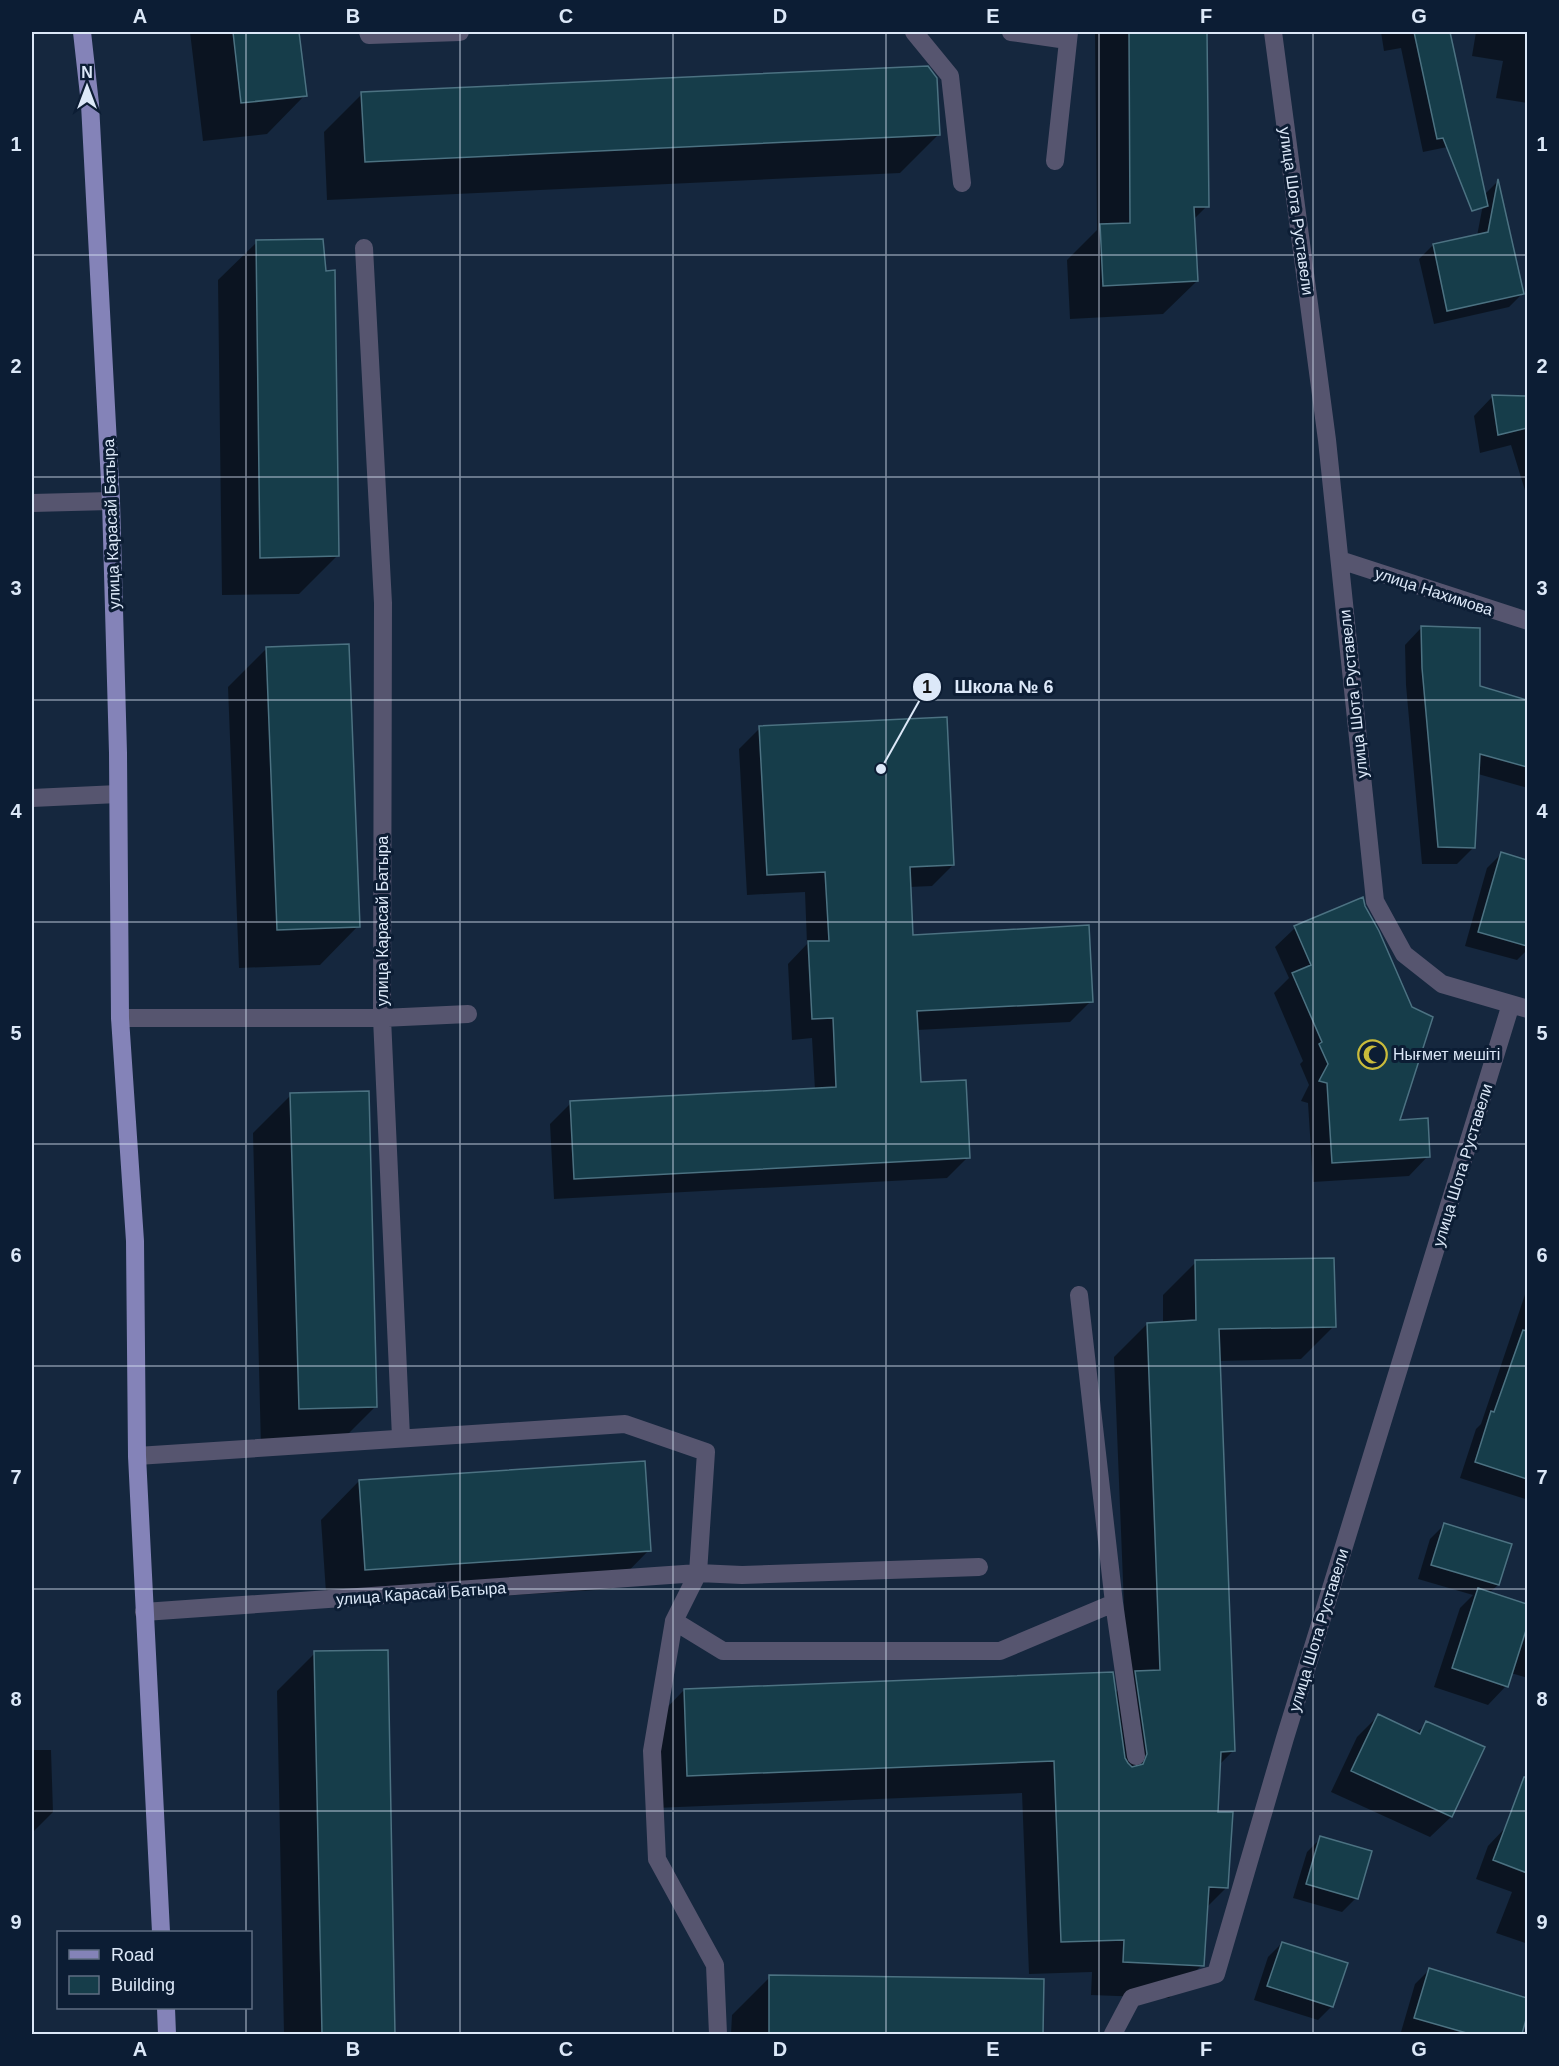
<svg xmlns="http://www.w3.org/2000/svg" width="1559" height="2066" font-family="Helvetica,sans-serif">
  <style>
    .shadow { fill: #0007 }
    .building { fill: #163d4a; stroke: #4c7282; stroke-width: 1.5 }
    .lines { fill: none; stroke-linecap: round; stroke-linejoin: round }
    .minor { stroke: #56556f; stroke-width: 18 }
    .major { stroke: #8483b8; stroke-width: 18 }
    .grid { fill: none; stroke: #dce8f8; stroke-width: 1.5; stroke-opacity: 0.55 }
    .labels { text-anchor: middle; stroke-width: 6; stroke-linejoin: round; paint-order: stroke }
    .street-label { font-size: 16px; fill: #dce8f8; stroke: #0c1d34 }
    .poi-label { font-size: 16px; fill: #dce8f8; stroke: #0c1d34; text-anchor: start }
    .leader { fill: none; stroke: #dce8f8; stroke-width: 2 }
    .callout-dot { fill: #dce8f8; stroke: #0c1d34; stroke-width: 2 }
    .mark-label { font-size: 18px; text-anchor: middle; font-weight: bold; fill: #111 }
    .callout-label { font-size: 18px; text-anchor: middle; font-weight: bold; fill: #dce8f8; stroke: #0c1d34; stroke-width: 6; stroke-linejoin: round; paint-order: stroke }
    .neatline { fill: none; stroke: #dce8f8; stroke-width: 2 }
    .grid-label { font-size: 20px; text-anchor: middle; font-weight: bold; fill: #dce8f8 }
  </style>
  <rect width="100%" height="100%" fill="#15273e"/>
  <!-- shadow -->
  <path class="shadow" d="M 190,32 L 298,32 L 305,95 L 267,134 L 203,141 Z
    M 1095,32 L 1206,32 L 1207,206 L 1193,220 L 1197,281 L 1163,314 L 1070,319 L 1067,260 L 1097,230 Z
    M 1381,32 L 1447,32 L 1466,132 L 1452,146 L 1423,152 L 1401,48 L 1384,51 Z
    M 1476,32 L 1528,32 L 1528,103 L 1496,98 L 1503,61 L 1472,56 Z
    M 362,94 L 938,135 L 900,173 L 327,200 L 324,132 Z
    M 1497,182 L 1523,293 L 1509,307 L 1434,324 L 1419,259 L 1433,245 L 1477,236 L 1485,194 Z
    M 257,242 L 337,556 L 299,594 L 222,595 L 218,280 Z
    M 1492,397 L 1528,398 L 1528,500 L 1511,445 L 1480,453 L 1474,416 Z
    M 1421,628 L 1478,688 L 1528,701 L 1528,788 L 1478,774 L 1474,847 L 1457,864 L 1422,864 L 1406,685 L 1405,645 Z
    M 267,648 L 358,926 L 320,965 L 239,968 L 228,687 Z
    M 760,728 L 953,865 L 932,886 L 909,887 L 912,936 L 1091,1001 L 1070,1022 L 917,1030 L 920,1083 L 968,1157 L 947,1178 L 554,1199 L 550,1124 L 571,1103 L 815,1090 L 812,1038 L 792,1040 L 788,964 L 807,944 L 805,892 L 747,895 L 739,749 Z
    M 1501,854 L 1528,861 L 1528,949 L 1517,960 L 1465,946 L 1487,868 Z
    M 1362,899 L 1398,1121 L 1428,1156 L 1409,1176 L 1313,1182 L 1308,1103 L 1301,1101 L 1309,1085 L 1300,1064 L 1303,1061 L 1274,993 L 1289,978 L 1275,947 L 1295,928 Z
    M 291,1095 L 376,1406 L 337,1445 L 261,1447 L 253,1133 Z
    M 1196,1262 L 1334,1326 L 1301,1359 L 1218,1361 L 1233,1751 L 1219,1765 L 1217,1813 L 1227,1887 L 1206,1908 L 1202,1965 L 1169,1998 L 1091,1995 L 1092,1972 L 1029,1974 L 1022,1793 L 655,1808 L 652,1723 L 684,1690 L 1114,1694 L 1127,1681 L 1114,1357 L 1147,1324 L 1163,1323 L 1163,1295 Z
    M 1528,1286 L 1528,1500 L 1460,1478 L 1476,1429 L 1481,1424 Z
    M 359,1481 L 649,1550 L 611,1589 L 327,1607 L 321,1520 Z
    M 1444,1525 L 1498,1585 L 1489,1593 L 1528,1605 L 1528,1678 L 1511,1673 L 1506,1686 L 1488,1705 L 1434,1687 L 1460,1608 L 1473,1595 L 1418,1579 L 1430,1539 Z
    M 386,1651 L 394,2034 L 284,2034 L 277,1691 L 315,1653 Z
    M 1378,1716 L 1416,1733 L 1427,1723 L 1483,1748 L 1451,1817 L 1430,1837 L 1331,1792 L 1357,1737 Z
    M 32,1750 L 51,1750 L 53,1812 L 32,1833 Z
    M 1506,1827 L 1528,1835 L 1528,1944 L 1496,1933 L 1512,1892 L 1476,1879 L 1488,1846 Z
    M 1321,1838 L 1356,1898 L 1342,1912 L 1293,1898 L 1307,1852 Z
    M 1282,1943 L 1332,2006 L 1318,2020 L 1254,2000 L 1268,1957 Z
    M 1429,1970 L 1528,2000 L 1528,2011 L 1520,2034 L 1411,2034 L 1401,2032 L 1415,1984 Z
    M 770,1977 L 1042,1981 L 1042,2034 L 731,2034 L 732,2015 Z"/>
  <!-- building -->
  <path class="building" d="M 233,32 L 299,32 L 307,96 L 241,103 Z
    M 1129,32 L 1207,32 L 1209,207 L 1194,207 L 1198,281 L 1103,286 L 1100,224 L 1130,223 Z
    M 1414,32 L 1450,32 L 1488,206 L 1472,211 L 1443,138 L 1437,139 Z
    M 928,66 L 937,78 L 940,135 L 365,162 L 361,92 Z
    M 1498,179 L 1524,294 L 1447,311 L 1433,244 L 1488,232 Z
    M 323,239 L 326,271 L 335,270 L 339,556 L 260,558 L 256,240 Z
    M 1492,395 L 1527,396 L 1527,428 L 1498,435 Z
    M 1421,626 L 1480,628 L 1480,686 L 1527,700 L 1527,767 L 1480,754 L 1475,848 L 1438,847 L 1422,668 Z
    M 349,644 L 360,927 L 277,930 L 266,647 Z
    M 947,717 L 954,865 L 910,867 L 913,935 L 1089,925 L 1093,1002 L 917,1011 L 921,1082 L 966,1080 L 970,1158 L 574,1179 L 570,1101 L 836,1087 L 833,1018 L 812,1019 L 808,941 L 829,941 L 825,872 L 767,875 L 759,726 Z
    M 1501,852 L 1527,860 L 1527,946 L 1478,932 Z
    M 1363,897 L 1365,906 L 1379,931 L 1412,1007 L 1433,1017 L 1400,1120 L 1428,1118 L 1430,1157 L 1332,1163 L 1327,1083 L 1319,1081 L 1328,1064 L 1319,1044 L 1322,1042 L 1292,973 L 1311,965 L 1294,926 Z
    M 369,1091 L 377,1407 L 299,1409 L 290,1093 Z
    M 1334,1258 L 1336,1327 L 1219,1329 L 1235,1751 L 1221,1752 L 1218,1812 L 1233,1812 L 1228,1888 L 1209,1887 L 1204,1966 L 1123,1962 L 1124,1940 L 1061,1942 L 1054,1761 L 687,1776 L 684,1689 L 1113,1672 L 1125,1758 L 1128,1763 L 1132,1767 L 1143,1764 L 1147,1754 L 1135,1671 L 1160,1670 L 1147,1323 L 1196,1320 L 1195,1260 Z
    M 1523,1330 L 1527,1331 L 1527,1479 L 1475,1462 L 1491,1411 L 1494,1412 Z
    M 645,1461 L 651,1551 L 365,1570 L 359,1480 Z
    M 1444,1523 L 1512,1544 L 1499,1585 L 1431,1565 Z
    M 1478,1588 L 1527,1604 L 1527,1627 L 1508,1687 L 1452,1668 Z
    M 388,1650 L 395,2034 L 322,2034 L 314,1651 Z
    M 1378,1714 L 1420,1734 L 1426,1721 L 1485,1747 L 1452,1817 L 1351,1771 Z
    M 1524,1777 L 1527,1777 L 1527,1873 L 1493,1860 Z
    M 1320,1836 L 1372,1851 L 1358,1899 L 1306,1884 Z
    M 1282,1942 L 1348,1963 L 1333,2007 L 1267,1986 Z
    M 1429,1968 L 1527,1998 L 1527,2016 L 1522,2034 L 1470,2034 L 1414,2018 Z
    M 769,1975 L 1044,1979 L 1043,2034 L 769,2034 Z"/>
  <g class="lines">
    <!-- minor -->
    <path class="minor" d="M 368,32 L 369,35 L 460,32
      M 914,32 L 950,76 L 962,183
      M 1011,32 L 1067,40
      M 1273,32 L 1327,440 L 1375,901 L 1404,954 L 1442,984 L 1528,1009
      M 1055,161 L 1069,32
      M 364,248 L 383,603 L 382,1018 L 401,1437
      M 32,503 L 111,501
      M 1340,560 L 1528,621
      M 32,798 L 118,794
      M 120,1018 L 382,1018 L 468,1014
      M 1079,1295 L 1114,1603 L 1136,1756
      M 137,1456 L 625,1424 L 706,1452 L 698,1573 L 674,1621 L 652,1751 L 657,1859 L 715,1965 L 718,2034
      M 144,1612 L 698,1573 L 742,1575 L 979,1567
      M 674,1621 L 723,1651 L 1000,1651 L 1114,1603
      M 1113,2034 L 1132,1998 L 1216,1974 L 1285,1738 L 1511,1004"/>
    <!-- major -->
    <path class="major" d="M 82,32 L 90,104 L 111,501 L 118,753 L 120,1018 L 135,1241 L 137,1456 L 161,1932
      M 166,2008 L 167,2034"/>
  </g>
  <!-- grid -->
  <path class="grid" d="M 246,32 L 246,1932M 460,32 L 460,2034M 673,32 L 673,2034M 886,32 L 886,2034M 1099,32 L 1099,2034M 1313,32 L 1313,2034M 32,255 L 1528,255M 32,477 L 1528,477M 32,700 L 1528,700M 32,922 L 1528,922M 32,1144 L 1528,1144M 32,1366 L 1528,1366M 32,1589 L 1528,1589M 32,1811 L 1528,1811M 246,2008 L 246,2034"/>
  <!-- icons -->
  <defs>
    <symbol id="mosque-ring" viewBox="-11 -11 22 22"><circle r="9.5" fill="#0c1d34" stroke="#c9bb3b" stroke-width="1.5"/><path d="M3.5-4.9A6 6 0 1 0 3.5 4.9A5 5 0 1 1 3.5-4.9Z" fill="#c9bb3b"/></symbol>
  </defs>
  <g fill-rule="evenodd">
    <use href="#mosque-ring" x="1356" y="1038" width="33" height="33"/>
  </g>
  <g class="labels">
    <!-- street labels -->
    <g class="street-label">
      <text transform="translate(1297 211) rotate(82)" y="6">улица Шота Руставели</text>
      <text transform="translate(111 524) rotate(-92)" y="6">улица Карасай Батыра</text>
      <text transform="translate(1434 591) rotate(18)" y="6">улица Нахимова</text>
      <text transform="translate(1353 694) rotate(-96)" y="6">улица Шота Руставели</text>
      <text transform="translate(382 921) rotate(-90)" y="6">улица Карасай Батыра</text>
      <text transform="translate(1462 1165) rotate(-73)" y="6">улица Шота Руставели</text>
      <text transform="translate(421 1593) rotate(-4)" y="6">улица Карасай Батыра</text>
      <text transform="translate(1318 1630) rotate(-73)" y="6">улица Шота Руставели</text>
    </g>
    <!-- poi labels -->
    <g class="poi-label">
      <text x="1393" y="1060">Нығмет мешіті</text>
    </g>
  </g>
  <!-- callouts -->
  <path class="leader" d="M881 769L927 687"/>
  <g class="callout-dot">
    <circle cx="881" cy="769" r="6"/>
    <circle cx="927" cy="687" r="15"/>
  </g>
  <g class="mark-label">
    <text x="927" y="693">1</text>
  </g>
  <g class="callout-label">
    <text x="1004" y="693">Школа № 6</text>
  </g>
  <!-- border -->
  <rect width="1559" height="2066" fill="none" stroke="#0c1d34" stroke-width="66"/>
  <!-- legend -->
  <rect x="57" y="1931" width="195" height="78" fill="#0c1d34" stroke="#5f6e82" stroke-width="1.5"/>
  <rect x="69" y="1950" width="30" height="9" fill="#8483b8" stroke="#5f6e82" stroke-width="1.5"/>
  <text x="111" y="1961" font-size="18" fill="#dce8f8">Road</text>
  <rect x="69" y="1976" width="30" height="18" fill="#163d4a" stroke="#5f6e82" stroke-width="1.5"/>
  <text x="111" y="1991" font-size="18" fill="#dce8f8">Building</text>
  <!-- north arrow -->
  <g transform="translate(87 87)" stroke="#0c1d34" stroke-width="4.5" paint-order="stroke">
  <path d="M0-4.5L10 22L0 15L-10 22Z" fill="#dce8f8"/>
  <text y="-9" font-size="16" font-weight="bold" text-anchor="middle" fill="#dce8f8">N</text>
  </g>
  <rect x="33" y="33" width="1493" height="2000" class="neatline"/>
  <g class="grid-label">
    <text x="140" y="23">A</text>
    <text x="353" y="23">B</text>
    <text x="566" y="23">C</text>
    <text x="780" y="23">D</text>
    <text x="993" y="23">E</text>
    <text x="1206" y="23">F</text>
    <text x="1419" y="23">G</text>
    <text x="16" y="151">1</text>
    <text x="1542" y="151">1</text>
    <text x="16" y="373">2</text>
    <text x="1542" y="373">2</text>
    <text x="16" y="595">3</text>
    <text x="1542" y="595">3</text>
    <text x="16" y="818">4</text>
    <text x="1542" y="818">4</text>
    <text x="16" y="1040">5</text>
    <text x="1542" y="1040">5</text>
    <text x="16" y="1262">6</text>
    <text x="1542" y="1262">6</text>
    <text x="16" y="1484">7</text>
    <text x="1542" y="1484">7</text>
    <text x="16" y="1706">8</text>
    <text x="1542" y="1706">8</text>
    <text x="16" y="1929">9</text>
    <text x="1542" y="1929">9</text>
    <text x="140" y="2056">A</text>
    <text x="353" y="2056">B</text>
    <text x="566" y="2056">C</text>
    <text x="780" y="2056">D</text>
    <text x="993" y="2056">E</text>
    <text x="1206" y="2056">F</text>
    <text x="1419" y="2056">G</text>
  </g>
</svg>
